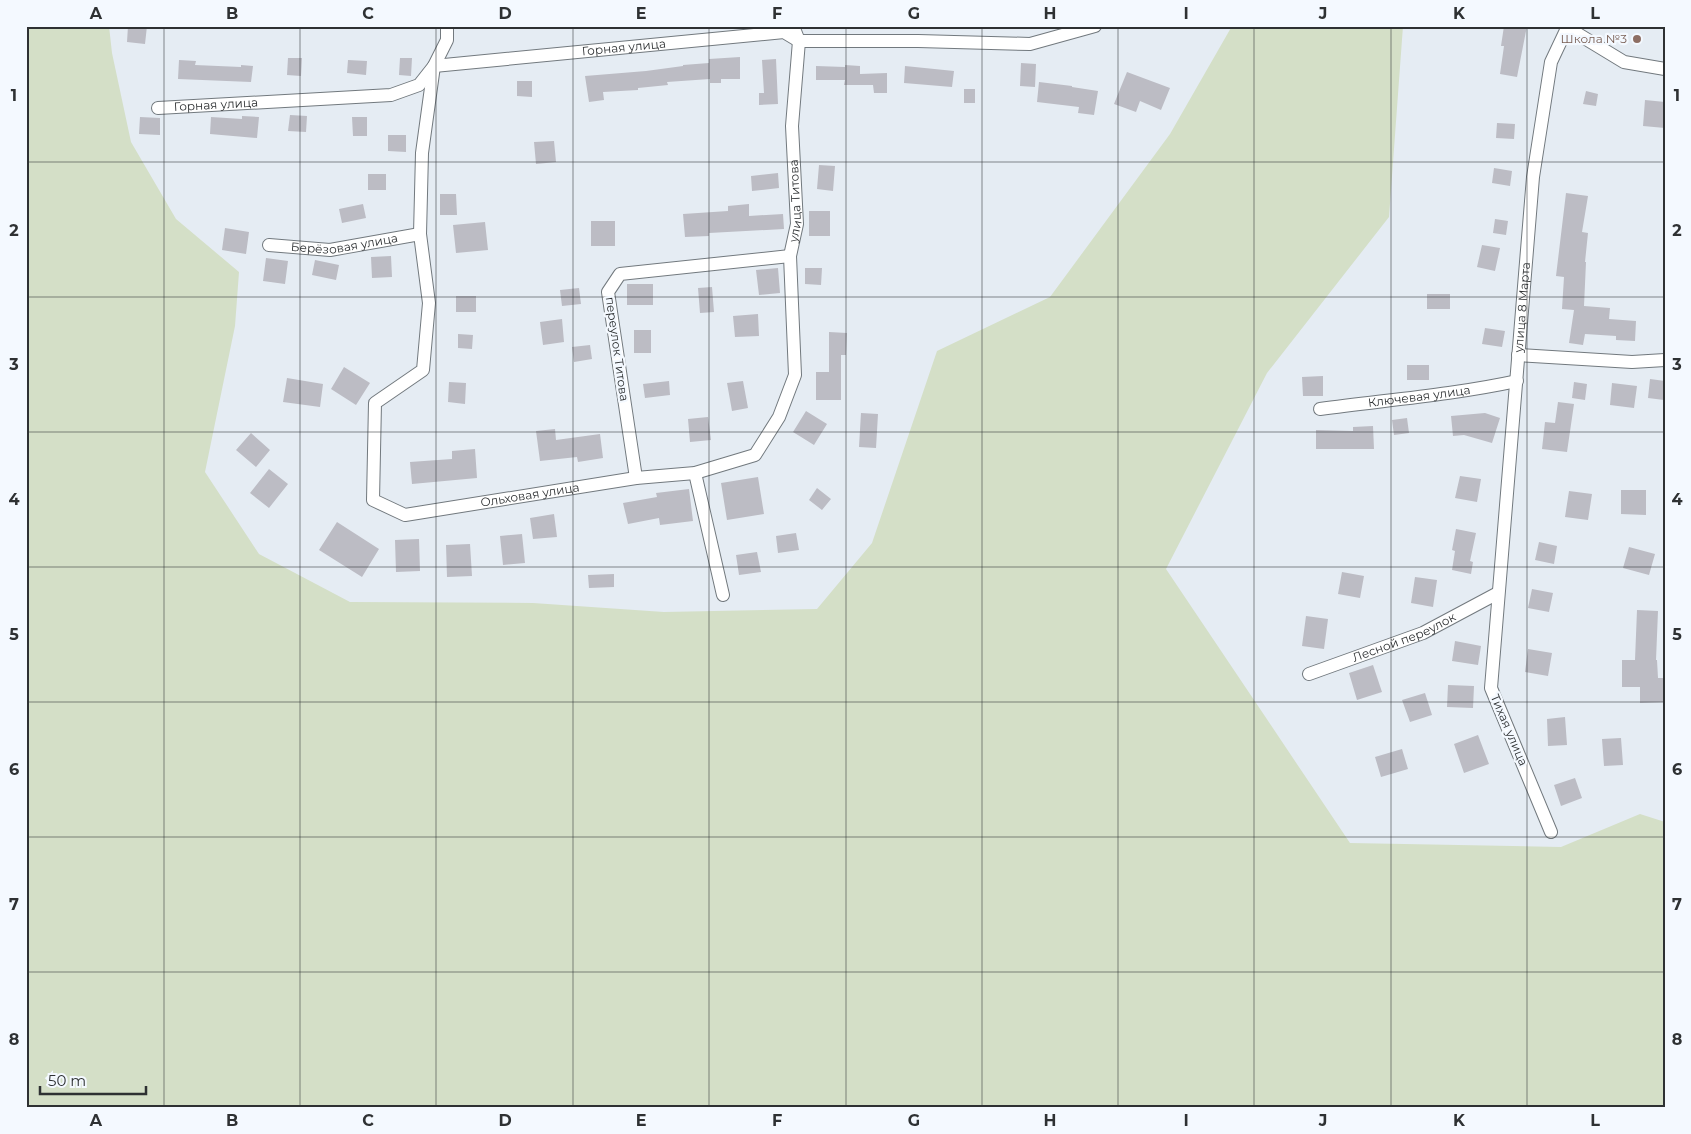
<svg xmlns="http://www.w3.org/2000/svg" width="1691" height="1134" font-family="Montserrat,sans-serif">
  <style>
    .green { fill: #d4dfc7 }
    .building { fill: #bcbcc4 }
    .lines { fill: none; stroke-linecap: round; stroke-linejoin: round }
    .street-casing { stroke: #72797e; stroke-width: 14 }
    .street { stroke: #fff; stroke-width: 12 }
    .grid { fill: none; stroke: #2e3133; stroke-width: 1; stroke-opacity: 0.55 }
    .education-dot { fill: #8d6e63; stroke: #f4f9ff; stroke-width: 2 }
    .labels { text-anchor: middle; stroke-width: 4.5; stroke-linejoin: round; paint-order: stroke }
    .education-label { font-size: 12px; fill: #785e54; stroke: #f4f9ff; text-anchor: end }
    .street-label { font-size: 12px; fill: #2e3133; stroke: #f4f9ff }
    .neatline { fill: none; stroke: #2e3133; stroke-width: 2 }
    .grid-label { font-size: 16px; text-anchor: middle; font-weight: bold; fill: #2e3133 }
  </style>
  <rect width="100%" height="100%" fill="#e5ecf3"/>
  <!-- green -->
  <path class="green" d="M 26,26 L 109,26 L 112,53 L 131,142 L 176,219 L 239,272 L 235,326 L 205,472 L 259,554 L 350,602 L 533,603 L 664,612 L 817,609 L 872,543 L 937,351 L 1050,297 L 1170,134 L 1232,26 L 1403,26 L 1389,217 L 1267,373 L 1166,569 L 1350,843 L 1561,847 L 1640,814 L 1665,822 L 1665,1108 L 26,1108 Z"/>
  <!-- building -->
  <path class="building" d="M 128,26 L 147,26 L 145,44 L 127,42 Z
    M 1504,26 L 1527,26 L 1517,77 L 1500,74 L 1504,46 L 1501,46 Z
    M 740,57 L 740,79 L 721,79 L 721,83 L 710,83 L 710,79 L 667,82 L 668,85 L 638,88 L 638,90 L 603,92 L 604,100 L 589,102 L 585,76 L 646,71 L 683,66 L 683,65 L 709,63 L 709,59 Z
    M 288,58 L 302,58 L 301,76 L 287,75 Z
    M 400,58 L 412,58 L 411,76 L 399,75 Z
    M 776,59 L 778,104 L 759,105 L 759,93 L 764,93 L 762,60 Z
    M 179,60 L 196,61 L 195,65 L 241,67 L 241,65 L 253,66 L 251,82 L 178,79 Z
    M 348,60 L 367,61 L 366,75 L 347,73 Z
    M 1021,63 L 1036,64 L 1035,87 L 1020,86 Z
    M 845,65 L 860,66 L 860,74 L 887,73 L 887,93 L 874,93 L 873,85 L 844,85 L 845,80 L 816,80 L 816,66 L 845,67 Z
    M 905,66 L 954,71 L 952,87 L 904,83 Z
    M 1127,72 L 1170,88 L 1161,110 L 1140,101 L 1136,112 L 1114,104 Z
    M 517,81 L 532,81 L 532,97 L 517,96 Z
    M 1039,82 L 1072,86 L 1072,87 L 1098,91 L 1094,115 L 1078,113 L 1079,107 L 1037,102 Z
    M 964,89 L 975,89 L 975,103 L 964,103 Z
    M 1586,91 L 1598,94 L 1596,106 L 1583,104 Z
    M 1645,100 L 1665,102 L 1665,128 L 1643,126 Z
    M 290,115 L 307,116 L 306,132 L 288,131 Z
    M 242,116 L 259,117 L 257,138 L 210,134 L 211,117 L 242,119 Z
    M 140,117 L 160,118 L 160,135 L 139,134 Z
    M 352,117 L 367,117 L 367,136 L 353,136 Z
    M 1497,123 L 1515,124 L 1514,139 L 1496,138 Z
    M 388,135 L 406,135 L 406,152 L 388,151 Z
    M 554,141 L 556,162 L 536,164 L 534,142 Z
    M 819,165 L 835,166 L 833,191 L 817,189 Z
    M 1494,168 L 1512,171 L 1510,186 L 1492,183 Z
    M 778,173 L 779,188 L 752,191 L 751,176 Z
    M 368,174 L 386,174 L 386,190 L 368,190 Z
    M 1566,193 L 1588,196 L 1582,232 L 1588,233 L 1585,262 L 1586,262 L 1584,306 L 1610,308 L 1609,319 L 1636,321 L 1635,341 L 1616,340 L 1616,336 L 1585,334 L 1583,345 L 1569,343 L 1574,310 L 1562,309 L 1564,277 L 1556,276 Z
    M 440,194 L 456,194 L 457,215 L 440,215 Z
    M 363,204 L 366,218 L 342,223 L 339,209 Z
    M 749,204 L 749,216 L 783,214 L 784,229 L 709,233 L 709,236 L 685,237 L 683,214 L 728,211 L 728,206 Z
    M 809,211 L 830,211 L 830,236 L 809,236 Z
    M 1495,219 L 1508,221 L 1506,235 L 1493,233 Z
    M 591,221 L 615,221 L 615,246 L 591,246 Z
    M 485,222 L 488,250 L 456,253 L 453,225 Z
    M 225,228 L 249,232 L 246,254 L 222,250 Z
    M 1482,245 L 1500,248 L 1495,271 L 1477,267 Z
    M 391,256 L 392,277 L 372,278 L 371,257 Z
    M 266,258 L 288,261 L 285,284 L 263,281 Z
    M 315,260 L 339,265 L 336,280 L 312,275 Z
    M 778,268 L 780,293 L 759,295 L 756,270 Z
    M 805,268 L 822,268 L 821,285 L 805,284 Z
    M 627,284 L 653,284 L 653,305 L 627,305 Z
    M 712,287 L 714,312 L 700,313 L 698,288 Z
    M 579,288 L 581,304 L 562,306 L 560,290 Z
    M 1427,294 L 1450,294 L 1450,309 L 1427,309 Z
    M 456,296 L 476,296 L 476,312 L 456,312 Z
    M 758,314 L 759,336 L 735,337 L 733,316 Z
    M 562,319 L 564,342 L 543,345 L 540,322 Z
    M 1485,328 L 1505,331 L 1502,347 L 1482,344 Z
    M 634,330 L 651,330 L 651,353 L 634,353 Z
    M 829,332 L 847,333 L 846,355 L 841,355 L 841,400 L 816,400 L 816,372 L 829,372 Z
    M 458,334 L 473,335 L 472,349 L 458,348 Z
    M 590,345 L 592,359 L 574,362 L 572,347 Z
    M 1407,365 L 1429,365 L 1429,380 L 1407,380 Z
    M 344,367 L 370,383 L 356,405 L 331,389 Z
    M 1323,376 L 1323,396 L 1303,396 L 1302,377 Z
    M 287,378 L 323,384 L 320,407 L 283,402 Z
    M 1650,379 L 1665,381 L 1664,400 L 1648,398 Z
    M 669,381 L 670,395 L 645,398 L 643,384 Z
    M 743,381 L 748,408 L 732,411 L 727,383 Z
    M 449,382 L 466,383 L 465,404 L 448,402 Z
    M 1574,382 L 1587,384 L 1585,400 L 1572,398 Z
    M 1612,383 L 1637,386 L 1634,408 L 1610,405 Z
    M 1558,402 L 1574,404 L 1567,452 L 1542,449 L 1545,422 L 1555,423 Z
    M 806,411 L 827,424 L 814,445 L 793,432 Z
    M 861,413 L 878,414 L 876,448 L 859,447 Z
    M 1485,413 L 1500,418 L 1492,443 L 1464,435 L 1453,436 L 1451,416 Z
    M 708,417 L 711,440 L 690,442 L 688,419 Z
    M 1407,418 L 1409,433 L 1394,435 L 1392,420 Z
    M 1373,426 L 1374,449 L 1316,449 L 1316,430 L 1353,431 L 1353,427 Z
    M 555,429 L 556,440 L 600,434 L 603,458 L 578,462 L 577,457 L 540,461 L 536,431 Z
    M 251,433 L 270,450 L 256,467 L 236,450 Z
    M 475,449 L 477,478 L 412,484 L 410,462 L 452,459 L 452,451 Z
    M 269,469 L 288,484 L 269,508 L 250,493 Z
    M 1460,476 L 1481,479 L 1477,502 L 1455,498 Z
    M 758,477 L 764,514 L 727,520 L 721,483 Z
    M 817,488 L 831,499 L 822,510 L 809,500 Z
    M 689,489 L 693,521 L 660,525 L 659,518 L 628,524 L 623,503 L 657,497 L 656,493 Z
    M 1621,490 L 1646,490 L 1646,515 L 1621,514 Z
    M 1569,491 L 1592,494 L 1588,520 L 1565,517 Z
    M 554,514 L 557,537 L 533,539 L 530,518 Z
    M 337,522 L 379,549 L 362,577 L 319,550 Z
    M 1456,529 L 1476,533 L 1470,561 L 1473,562 L 1471,574 L 1452,570 L 1455,551 L 1452,550 Z
    M 796,533 L 799,550 L 778,553 L 776,536 Z
    M 522,534 L 525,563 L 503,565 L 500,536 Z
    M 419,539 L 420,571 L 396,572 L 395,540 Z
    M 1539,542 L 1557,546 L 1554,564 L 1535,560 Z
    M 470,544 L 472,576 L 447,577 L 446,545 Z
    M 1629,547 L 1655,554 L 1649,575 L 1623,568 Z
    M 757,552 L 761,572 L 739,575 L 736,555 Z
    M 1342,572 L 1364,576 L 1360,598 L 1338,594 Z
    M 614,574 L 614,587 L 589,588 L 588,575 Z
    M 1415,577 L 1437,580 L 1433,607 L 1411,603 Z
    M 1532,589 L 1553,593 L 1549,612 L 1528,608 Z
    M 1637,610 L 1658,611 L 1656,660 L 1657,660 L 1658,678 L 1665,678 L 1665,702 L 1640,703 L 1640,687 L 1622,687 L 1622,660 L 1635,660 Z
    M 1306,616 L 1328,619 L 1324,649 L 1302,646 Z
    M 1455,641 L 1481,646 L 1478,665 L 1452,661 Z
    M 1528,649 L 1552,653 L 1548,676 L 1525,672 Z
    M 1373,665 L 1382,692 L 1357,700 L 1349,673 Z
    M 1448,685 L 1474,686 L 1473,708 L 1447,707 Z
    M 1425,693 L 1432,715 L 1410,722 L 1402,700 Z
    M 1565,717 L 1567,745 L 1548,746 L 1547,719 Z
    M 1478,735 L 1489,764 L 1464,773 L 1454,744 Z
    M 1621,738 L 1623,765 L 1604,766 L 1602,739 Z
    M 1402,749 L 1408,769 L 1381,777 L 1375,757 Z
    M 1575,778 L 1582,798 L 1561,806 L 1554,785 Z"/>
  <g class="lines">
    <defs>
      <g id="street">
        <path id="s1" d="M 447,26 L 447,40 L 434,66 L 422,153 L 420,234 L 429,303 L 423,370 L 375,403 L 373,500 L 405,515 L 636,478 L 695,473 L 755,455 L 779,417 L 795,375 L 790,256 L 797,224 L 792,126 L 799,41 L 793,26"/>
        <path d="M 1568,28 L 1624,62 L 1665,69"/>
        <path id="s2" d="M 158,108 L 391,95 L 419,85 L 434,66 L 784,32 L 799,41 L 918,41 L 1030,44 L 1095,26"/>
        <path id="s3" d="M 269,245 L 330,250 L 420,234"/>
        <path d="M 1518,355 L 1632,362 L 1665,360"/>
        <path id="s4" d="M 1320,409 C 1386,400 1452,395 1517,381"/>
        <path d="M 695,473 L 723,595"/>
        <path d="M 636,478 L 608,292 L 620,274 L 790,256"/>
        <path id="s5" d="M 1309,674 L 1423,633 L 1498,593"/>
        <path id="s6" d="M 1551,832 L 1491,688 L 1533,177 L 1551,62 L 1568,26"/>
      </g>
    </defs>
    <!-- street casing -->
    <use href="#street" class="street-casing"/>
    <!-- street -->
    <use href="#street" class="street"/>
  </g>
  <!-- grid -->
  <path class="grid" d="M 164,26 L 164,1108M 300,26 L 300,1108M 436,26 L 436,1108M 573,26 L 573,1108M 709,26 L 709,1108M 846,26 L 846,1108M 982,26 L 982,1108M 1118,26 L 1118,1108M 1254,26 L 1254,1108M 1391,26 L 1391,1108M 1527,26 L 1527,1108M 26,162 L 1665,162M 26,297 L 1665,297M 26,432 L 1665,432M 26,567 L 1665,567M 26,702 L 1665,702M 26,837 L 1665,837M 26,972 L 1665,972"/>
  <!-- markers -->
  <circle class="education-dot" cx="1637" cy="39" r="5"/>
  <g class="labels">
    <!-- education labels -->
    <g class="education-label">
      <text x="1627" y="43">Школа №3</text>
    </g>
    <!-- street labels -->
    <g class="street-label">
      <text dy="4" stroke="none"><textPath href="#s2" startOffset="478">Горная улица</textPath></text>
      <text dy="4" stroke="none"><textPath href="#s2" startOffset="58">Горная улица</textPath></text>
      <text dy="4" stroke="none"><textPath href="#s1" startOffset="1160">улица Титова</textPath></text>
      <text dy="4" stroke="none"><textPath href="#s3" startOffset="76">Берёзовая улица</textPath></text>
      <text dy="4" stroke="none"><textPath href="#s6" startOffset="538">улица 8 Марта</textPath></text>
      <text transform="translate(617 349) rotate(82)" y="4">переулок Титова</text>
      <text dy="4" stroke="none"><textPath href="#s4" startOffset="100">Ключевая улица</textPath></text>
      <text dy="4" stroke="none"><textPath href="#s1" startOffset="666">Ольховая улица</textPath></text>
      <text dy="4" stroke="none"><textPath href="#s5" startOffset="102">Лесной переулок</textPath></text>
      <text transform="translate(1509 730) rotate(67)" y="4">Тихая улица</text>
    </g>
  </g>
  <!-- border -->
  <rect width="1691" height="1134" fill="none" stroke="#f4f9ff" stroke-width="55"/>
  <!-- scale -->
  <path d="M40 1086v8h106v-8" fill="none" stroke="#2e3133" stroke-width="2.5"/>
  <text x="48" y="1086" font-size="15" fill="#2e3133" stroke="#f4f9ff" stroke-width="4" paint-order="stroke">50 m</text>
  <rect x="28" y="28" width="1636" height="1078" class="neatline"/>
  <g class="grid-label">
    <text x="96" y="19">A</text>
    <text x="232" y="19">B</text>
    <text x="368" y="19">C</text>
    <text x="505" y="19">D</text>
    <text x="641" y="19">E</text>
    <text x="777" y="19">F</text>
    <text x="914" y="19">G</text>
    <text x="1050" y="19">H</text>
    <text x="1186" y="19">I</text>
    <text x="1323" y="19">J</text>
    <text x="1459" y="19">K</text>
    <text x="1595" y="19">L</text>
    <text x="14" y="101">1</text>
    <text x="1677" y="101">1</text>
    <text x="14" y="236">2</text>
    <text x="1677" y="236">2</text>
    <text x="14" y="370">3</text>
    <text x="1677" y="370">3</text>
    <text x="14" y="505">4</text>
    <text x="1677" y="505">4</text>
    <text x="14" y="640">5</text>
    <text x="1677" y="640">5</text>
    <text x="14" y="775">6</text>
    <text x="1677" y="775">6</text>
    <text x="14" y="910">7</text>
    <text x="1677" y="910">7</text>
    <text x="14" y="1045">8</text>
    <text x="1677" y="1045">8</text>
    <text x="96" y="1126">A</text>
    <text x="232" y="1126">B</text>
    <text x="368" y="1126">C</text>
    <text x="505" y="1126">D</text>
    <text x="641" y="1126">E</text>
    <text x="777" y="1126">F</text>
    <text x="914" y="1126">G</text>
    <text x="1050" y="1126">H</text>
    <text x="1186" y="1126">I</text>
    <text x="1323" y="1126">J</text>
    <text x="1459" y="1126">K</text>
    <text x="1595" y="1126">L</text>
  </g>
</svg>
